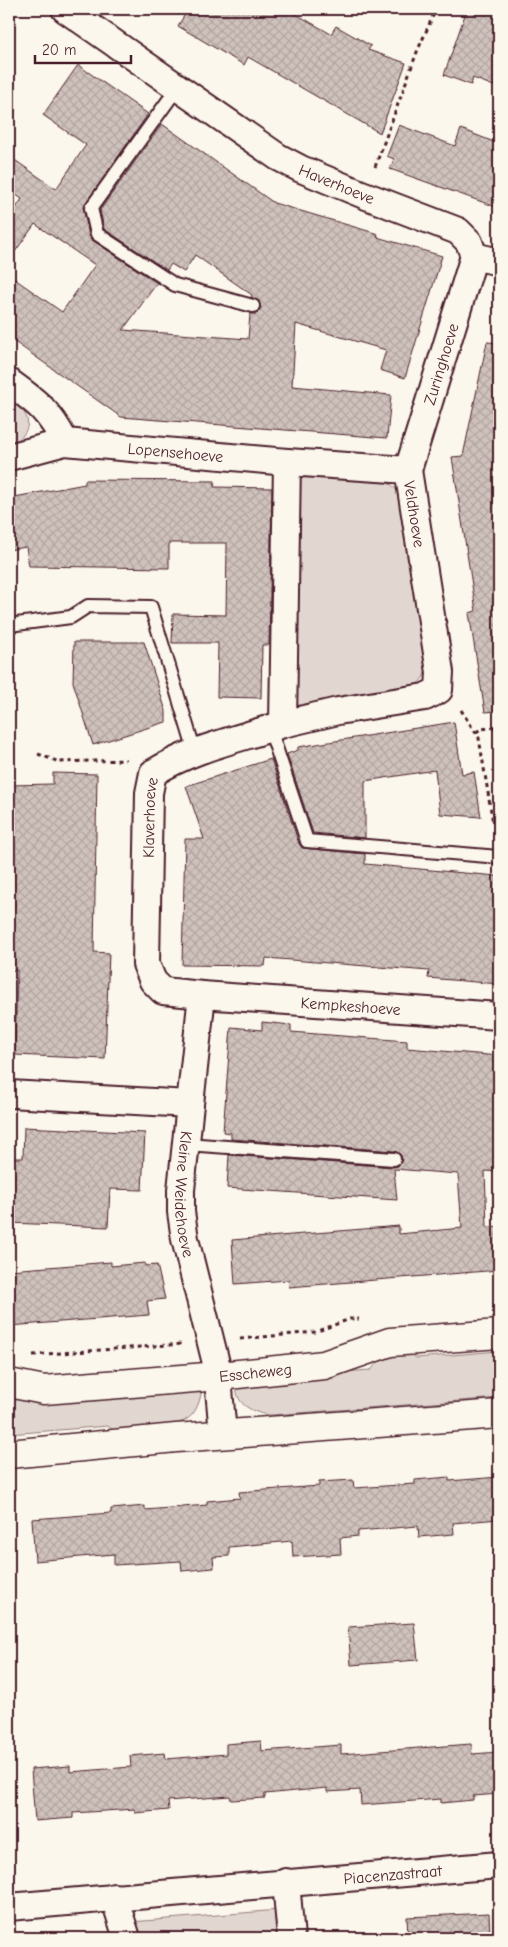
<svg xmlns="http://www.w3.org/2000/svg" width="508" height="1947" font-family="'Comic Neue',sans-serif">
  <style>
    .grass { fill: #e2d7d0; stroke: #967b7e }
    .building { fill: url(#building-cross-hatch); stroke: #4a1f2b }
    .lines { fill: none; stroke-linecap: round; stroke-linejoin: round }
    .lane-casing { stroke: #4a1f2b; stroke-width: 16 }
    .street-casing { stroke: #4a1f2b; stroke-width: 30 }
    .secondary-casing { stroke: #4a1f2b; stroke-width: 31 }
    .path { stroke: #4a1f2b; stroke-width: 3; stroke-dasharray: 4 4; stroke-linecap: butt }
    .lane { stroke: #fbf7ec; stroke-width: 12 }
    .street { stroke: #fbf7ec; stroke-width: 26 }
    .secondary { stroke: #fbf7ec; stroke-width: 28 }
    .labels { text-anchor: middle; stroke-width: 5; stroke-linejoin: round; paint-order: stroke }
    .street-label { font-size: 16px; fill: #4a1f2b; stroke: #fbf7ec }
  </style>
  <defs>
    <pattern id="building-cross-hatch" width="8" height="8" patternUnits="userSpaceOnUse" patternTransform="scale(1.25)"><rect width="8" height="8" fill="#cfc2bc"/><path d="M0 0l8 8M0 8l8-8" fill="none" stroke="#b3a6a2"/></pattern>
  </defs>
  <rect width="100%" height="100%" fill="#fbf7ec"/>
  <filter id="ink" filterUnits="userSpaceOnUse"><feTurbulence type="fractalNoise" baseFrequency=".02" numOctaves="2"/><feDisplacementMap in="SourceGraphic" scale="10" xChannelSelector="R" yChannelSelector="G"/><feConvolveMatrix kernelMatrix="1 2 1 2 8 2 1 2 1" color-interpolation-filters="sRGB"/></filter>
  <g filter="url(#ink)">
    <!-- grass -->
    <path class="grass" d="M 9,400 C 14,404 22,408 25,414 C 33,428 21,440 9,446 Z
      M 295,473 L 383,481 C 392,484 396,488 400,496 L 426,664 C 426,677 421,683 410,688 L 291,710 Z
      M 405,1348 L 416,1358 L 499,1351 L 499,1398 L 271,1415 C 254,1414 231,1403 238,1382 L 244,1379 L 371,1370 L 389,1349 Z
      M 194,1384 L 202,1390 C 196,1420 186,1423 158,1427 C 145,1429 132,1432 119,1435 L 108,1426 L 9,1434 L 9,1398 Z
      M 279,1910 L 282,1938 L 137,1938 L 131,1922 Z"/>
    <!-- building -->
    <path class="building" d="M 188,9 L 287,9 L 331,34 L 336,26 L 371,46 L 368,50 L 406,63 L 380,133 L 248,57 L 244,65 L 178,26 Z
      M 467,9 L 499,9 L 499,88 L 473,78 L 471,85 L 444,75 Z
      M 78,65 L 148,114 L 83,207 L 89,236 L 92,240 L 157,283 L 123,330 L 248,339 L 250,314 L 256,314 L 261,308 L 259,301 L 251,297 L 252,295 L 195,255 L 184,272 L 171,264 L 167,270 L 104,229 L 100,210 L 162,124 L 274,203 L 378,234 L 377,237 L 442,256 L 405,378 L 380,370 L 386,350 L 296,324 L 292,386 L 391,395 L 387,438 L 121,417 L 9,338 L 9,275 L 62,312 L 95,265 L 35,224 L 9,260 L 9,218 L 22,199 L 9,190 L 9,156 L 56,189 L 86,145 L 43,115 Z
      M 399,125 L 455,146 L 461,129 L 499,144 L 499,208 L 390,169 L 394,159 L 387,156 Z
      M 487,342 L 499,343 L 499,421 L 494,442 L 499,473 L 499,711 L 485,712 L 469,613 L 476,611 L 452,457 L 463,456 Z
      M 85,480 L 215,481 L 214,487 L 272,488 L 269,645 L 262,645 L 261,698 L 217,697 L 218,643 L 172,643 L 173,614 L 226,615 L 227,543 L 169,543 L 169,568 L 29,566 L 26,547 L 9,550 L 9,498 L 85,484 Z
      M 74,642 L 144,642 L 166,711 L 166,722 L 93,745 L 73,682 Z
      M 454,722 L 462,774 L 474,772 L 481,817 L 440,814 L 435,770 L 365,781 L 365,838 L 313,833 L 287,754 L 298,750 L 298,747 Z
      M 271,759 L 299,844 L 302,848 L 365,854 L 365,864 L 497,876 L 493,939 L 499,940 L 499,984 L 428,978 L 429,971 L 266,958 L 265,966 L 182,965 L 185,839 L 204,839 L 186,786 Z
      M 53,773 L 97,774 L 94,952 L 109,953 L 105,1059 L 15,1055 L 17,970 L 9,971 L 9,785 L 53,784 Z
      M 262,1022 L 291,1025 L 291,1032 L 407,1041 L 407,1048 L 499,1056 L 499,1172 L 485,1171 L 487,1227 L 499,1226 L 499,1270 L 289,1287 L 288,1280 L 235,1284 L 232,1240 L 399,1226 L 399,1234 L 462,1228 L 458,1174 L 394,1169 L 397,1200 L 227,1188 L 229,1155 L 393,1167 L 398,1166 L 402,1160 L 401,1155 L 395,1151 L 231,1139 L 231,1133 L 223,1132 L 231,1027 L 262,1030 Z
      M 24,1127 L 145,1133 L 142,1190 L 110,1189 L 108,1227 L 9,1223 L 9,1158 L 23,1158 Z
      M 111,1262 L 111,1266 L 145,1263 L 145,1266 L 157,1265 L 165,1299 L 147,1301 L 149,1315 L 9,1326 L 9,1270 Z
      M 449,1477 L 449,1481 L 499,1477 L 499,1519 L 453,1523 L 454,1534 L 419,1537 L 418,1526 L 358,1531 L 358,1536 L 340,1538 L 341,1554 L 293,1557 L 292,1541 L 229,1547 L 229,1556 L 213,1557 L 214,1568 L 182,1571 L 181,1561 L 114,1565 L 114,1554 L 35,1561 L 32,1519 L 111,1513 L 111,1509 L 145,1506 L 145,1510 L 207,1505 L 207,1501 L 240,1498 L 239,1492 L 319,1486 L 319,1482 L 353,1480 L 354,1488 L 415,1484 L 415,1480 Z
      M 414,1623 L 418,1660 L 351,1665 L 348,1627 Z
      M 261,1741 L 262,1751 L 341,1745 L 341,1754 L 471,1744 L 472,1754 L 499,1752 L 499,1794 L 473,1796 L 473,1800 L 441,1803 L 441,1799 L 361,1805 L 360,1790 L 327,1792 L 327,1788 L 265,1794 L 265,1798 L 231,1800 L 230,1796 L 168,1801 L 169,1810 L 135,1813 L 135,1809 L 73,1813 L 73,1818 L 35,1821 L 31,1769 L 70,1766 L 70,1772 L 131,1767 L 130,1756 L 165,1753 L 166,1759 L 226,1754 L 226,1744 Z
      M 489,1913 L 490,1938 L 408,1938 L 407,1917 Z"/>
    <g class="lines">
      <defs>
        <path id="lane" d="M 178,87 L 91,208 L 97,234 L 175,285 L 253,306
          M 9,625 L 71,617 L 88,606 L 151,607 L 195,752
          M 270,729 L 307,841 L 499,857
          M 186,1144 L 394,1159"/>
        <g id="street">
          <path id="s1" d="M 65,9 L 278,157 L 301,169 L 364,195 L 458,231 L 469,242 L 474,256 L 499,262"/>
          <path d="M 9,382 C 38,403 48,410 65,442"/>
          <path id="s2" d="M 9,457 L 65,442 L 287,462"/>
          <path id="s3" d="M 408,470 L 474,256"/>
          <path id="s4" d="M 202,995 L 499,1016"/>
          <path id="s5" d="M 9,1094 L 190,1104 L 181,1190 L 181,1212 L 185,1239 L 217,1367 L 223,1434"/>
          <path id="s6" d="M 190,1104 L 202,995 L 163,991 L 153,981 L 146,964 L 149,793 L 153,773 C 192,748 240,739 283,724 L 287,462 L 408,470 L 440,672 L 439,690 L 425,697 L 338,711 L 283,724"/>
          <path d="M 286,1882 L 291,1938"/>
          <path d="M 114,1897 L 127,1938"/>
          <path id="s7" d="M 9,1907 L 499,1865"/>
        </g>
        <g id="secondary">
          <path id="s8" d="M 9,1383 L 44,1390 L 219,1376 L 324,1365 L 390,1342 L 499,1334"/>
          <path d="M 9,1454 L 176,1438 L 499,1414"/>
        </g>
      </defs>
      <!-- lane casing -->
      <use href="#lane" class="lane-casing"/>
      <!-- street casing -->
      <use href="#street" class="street-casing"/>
      <!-- secondary casing -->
      <use href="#secondary" class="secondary-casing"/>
      <!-- path -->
      <path class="path" d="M 375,167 L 417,52 L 436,9
        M 461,710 L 479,738 L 493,823 L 499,833
        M 476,732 L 481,729 L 499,727
        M 38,754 L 59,762 L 126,760
        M 240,1339 L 315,1332 L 350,1319 L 359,1319
        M 33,1355 L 182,1344"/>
      <!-- lane -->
      <use href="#lane" class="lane"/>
      <!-- street -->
      <use href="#street" class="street"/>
      <!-- secondary -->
      <use href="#secondary" class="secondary"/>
    </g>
  </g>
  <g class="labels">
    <!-- street labels -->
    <g class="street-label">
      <text dy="6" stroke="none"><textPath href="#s1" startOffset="324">Haverhoeve</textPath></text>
      <text dy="6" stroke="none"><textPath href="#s3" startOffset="111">Zuringhoeve</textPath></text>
      <text dy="6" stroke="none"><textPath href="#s2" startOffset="169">Lopensehoeve</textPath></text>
      <text dy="6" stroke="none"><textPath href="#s6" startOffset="940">Veldhoeve</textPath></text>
      <text dy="6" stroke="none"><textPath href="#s6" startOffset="328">Klaverhoeve</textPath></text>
      <text dy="6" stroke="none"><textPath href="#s4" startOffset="149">Kempkeshoeve</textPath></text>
      <text dy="6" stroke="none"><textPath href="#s5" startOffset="272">Kleine Weidehoeve</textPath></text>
      <text dy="6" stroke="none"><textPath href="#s8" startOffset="248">Esscheweg</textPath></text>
      <text dy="6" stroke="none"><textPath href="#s7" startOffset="385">Piacenzastraat</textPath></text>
    </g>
  </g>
  <!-- margin -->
  <rect width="508" height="1947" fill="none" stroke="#fbf7ec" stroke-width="30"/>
  <rect x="15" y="15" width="478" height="1917" fill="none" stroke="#4a1f2b" stroke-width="2" filter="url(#ink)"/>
  <!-- scale -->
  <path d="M35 55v8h96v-8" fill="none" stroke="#4a1f2b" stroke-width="2.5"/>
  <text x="42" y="55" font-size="15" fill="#4a1f2b" stroke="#fbf7ec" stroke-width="4" paint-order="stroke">20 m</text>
</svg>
